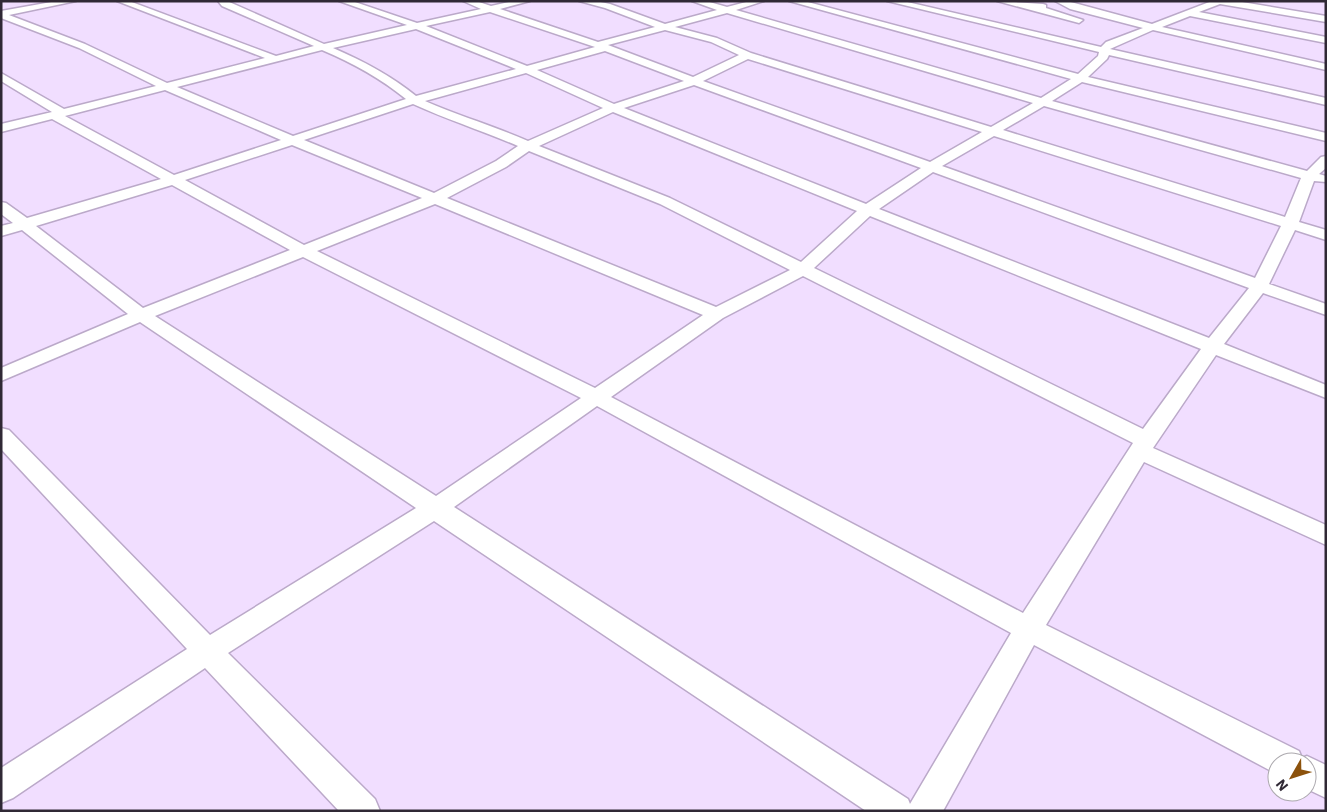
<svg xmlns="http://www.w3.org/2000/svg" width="1327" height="812" font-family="'IBM Plex Sans',sans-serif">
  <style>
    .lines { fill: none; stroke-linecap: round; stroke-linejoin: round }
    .minor-casing { stroke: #bba9c9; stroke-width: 3 }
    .minor { fill: #fff; fill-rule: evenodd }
  </style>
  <rect width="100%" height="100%" fill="#f1deff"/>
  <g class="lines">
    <defs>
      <path id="minor" d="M 57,1 L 76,1 L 9,15 L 85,44 L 167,83 L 265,58 L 117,1 L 129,1 L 276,56 L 314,46 L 222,6 L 218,1 L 227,1 L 324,44 L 407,25 L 339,1 L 352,1 L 417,23 L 481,9 L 463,1 L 476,1 L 491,6 L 514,1 L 530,1 L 500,9 L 598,42 L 655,27 L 605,8 L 579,1 L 596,1 L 610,4 L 665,24 L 717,10 L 692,1 L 706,1 L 727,7 L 750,1 L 764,1 L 736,10 L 1041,98 L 1071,79 L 789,1 L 804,1 L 1078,74 L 1098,56 L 1099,52 L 887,1 L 903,1 L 1101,47 L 1106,42 L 1143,28 L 1070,9 L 1055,1 L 1067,1 L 1152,24 L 1212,1 L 1236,1 L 1326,16 L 1326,22 L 1220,4 L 1199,12 L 1326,37 L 1326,43 L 1190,16 L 1162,27 L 1326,64 L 1326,70 L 1153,30 L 1110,49 L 1326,98 L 1326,105 L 1109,55 L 1107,59 L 1088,77 L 1326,133 L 1326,141 L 1082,82 L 1052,101 L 1307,171 L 1321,157 L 1326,156 L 1326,168 L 1319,174 L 1326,176 L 1326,182 L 1314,181 L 1299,222 L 1326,230 L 1326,240 L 1295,230 L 1269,284 L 1326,304 L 1326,315 L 1263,293 L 1224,344 L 1326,385 L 1326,398 L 1216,355 L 1153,448 L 1326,525 L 1326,545 L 1144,462 L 1046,625 L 1299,751 L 1302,758 L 1307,756 L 1326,765 L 1326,798 L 1307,789 L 1307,762 L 1277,762 L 1277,773 L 1275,773 L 1034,645 L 943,811 L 866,811 L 434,521 L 228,653 L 375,799 L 380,811 L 339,811 L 205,668 L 13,798 L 1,803 L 1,768 L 187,649 L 1,449 L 1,428 L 9,430 L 210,635 L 416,508 L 140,322 L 1,381 L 1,368 L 128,314 L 22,230 L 1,236 L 1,226 L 13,223 L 1,214 L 1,202 L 6,203 L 27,218 L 161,179 L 52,119 L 1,132 L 1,124 L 52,112 L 1,81 L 1,73 L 64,109 L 156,86 L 79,48 L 1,18 L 1,11 ZM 490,12 L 595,47 L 527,66 L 426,26 ZM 727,13 L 1033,103 L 991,127 L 751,53 L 717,38 L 675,27 ZM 416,29 L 516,69 L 416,96 C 390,75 363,61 333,48 ZM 665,30 L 711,42 L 739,55 L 693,77 L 608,45 ZM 322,50 C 353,63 380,78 406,99 L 293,136 L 177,87 ZM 605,51 L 684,81 L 614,104 L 537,70 ZM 748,59 L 982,132 L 930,162 L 703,81 ZM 526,73 L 603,108 L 528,141 C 494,126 459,116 425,101 ZM 694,85 L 921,168 L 866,204 L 624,108 ZM 165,90 L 281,140 L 174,175 L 65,116 ZM 413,104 C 448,120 483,131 518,146 L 496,161 L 434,193 L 304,140 ZM 1044,106 L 1301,178 L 1285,217 L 1003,130 ZM 613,112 L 857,211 L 801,262 L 670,198 L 539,146 ZM 994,136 L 1281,226 L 1255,278 L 942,166 ZM 292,145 L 422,198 L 304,245 L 185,180 ZM 529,151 L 660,204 L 790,270 L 716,307 L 447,198 L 506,167 ZM 933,172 L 1249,288 L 1209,338 L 879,209 ZM 172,185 L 290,250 L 143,308 L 36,226 ZM 435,204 L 703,315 L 595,388 L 317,251 ZM 870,216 L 1201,349 L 1143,429 L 814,268 ZM 303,257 L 581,398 L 436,496 L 155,316 ZM 803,276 L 1133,443 L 1023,613 L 611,397 L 723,318 ZM 597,406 L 1011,633 L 910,804 L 908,799 L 454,507 Z
        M 997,1 L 1043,4 L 1046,5 L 1046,8 L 1083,20 L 1079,23 Z"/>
    </defs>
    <!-- minor casing -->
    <use href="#minor" class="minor-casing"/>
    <!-- minor -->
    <use href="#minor" class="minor"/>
  </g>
  <!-- border -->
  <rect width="1327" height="812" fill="none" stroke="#302935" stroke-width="5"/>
  <!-- north arrow -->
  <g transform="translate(1292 777) rotate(231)"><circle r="24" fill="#ffffff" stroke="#aca9ae"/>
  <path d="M0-4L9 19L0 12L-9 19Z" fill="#8c520c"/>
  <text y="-8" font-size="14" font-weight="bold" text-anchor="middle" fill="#302935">N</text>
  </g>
</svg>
